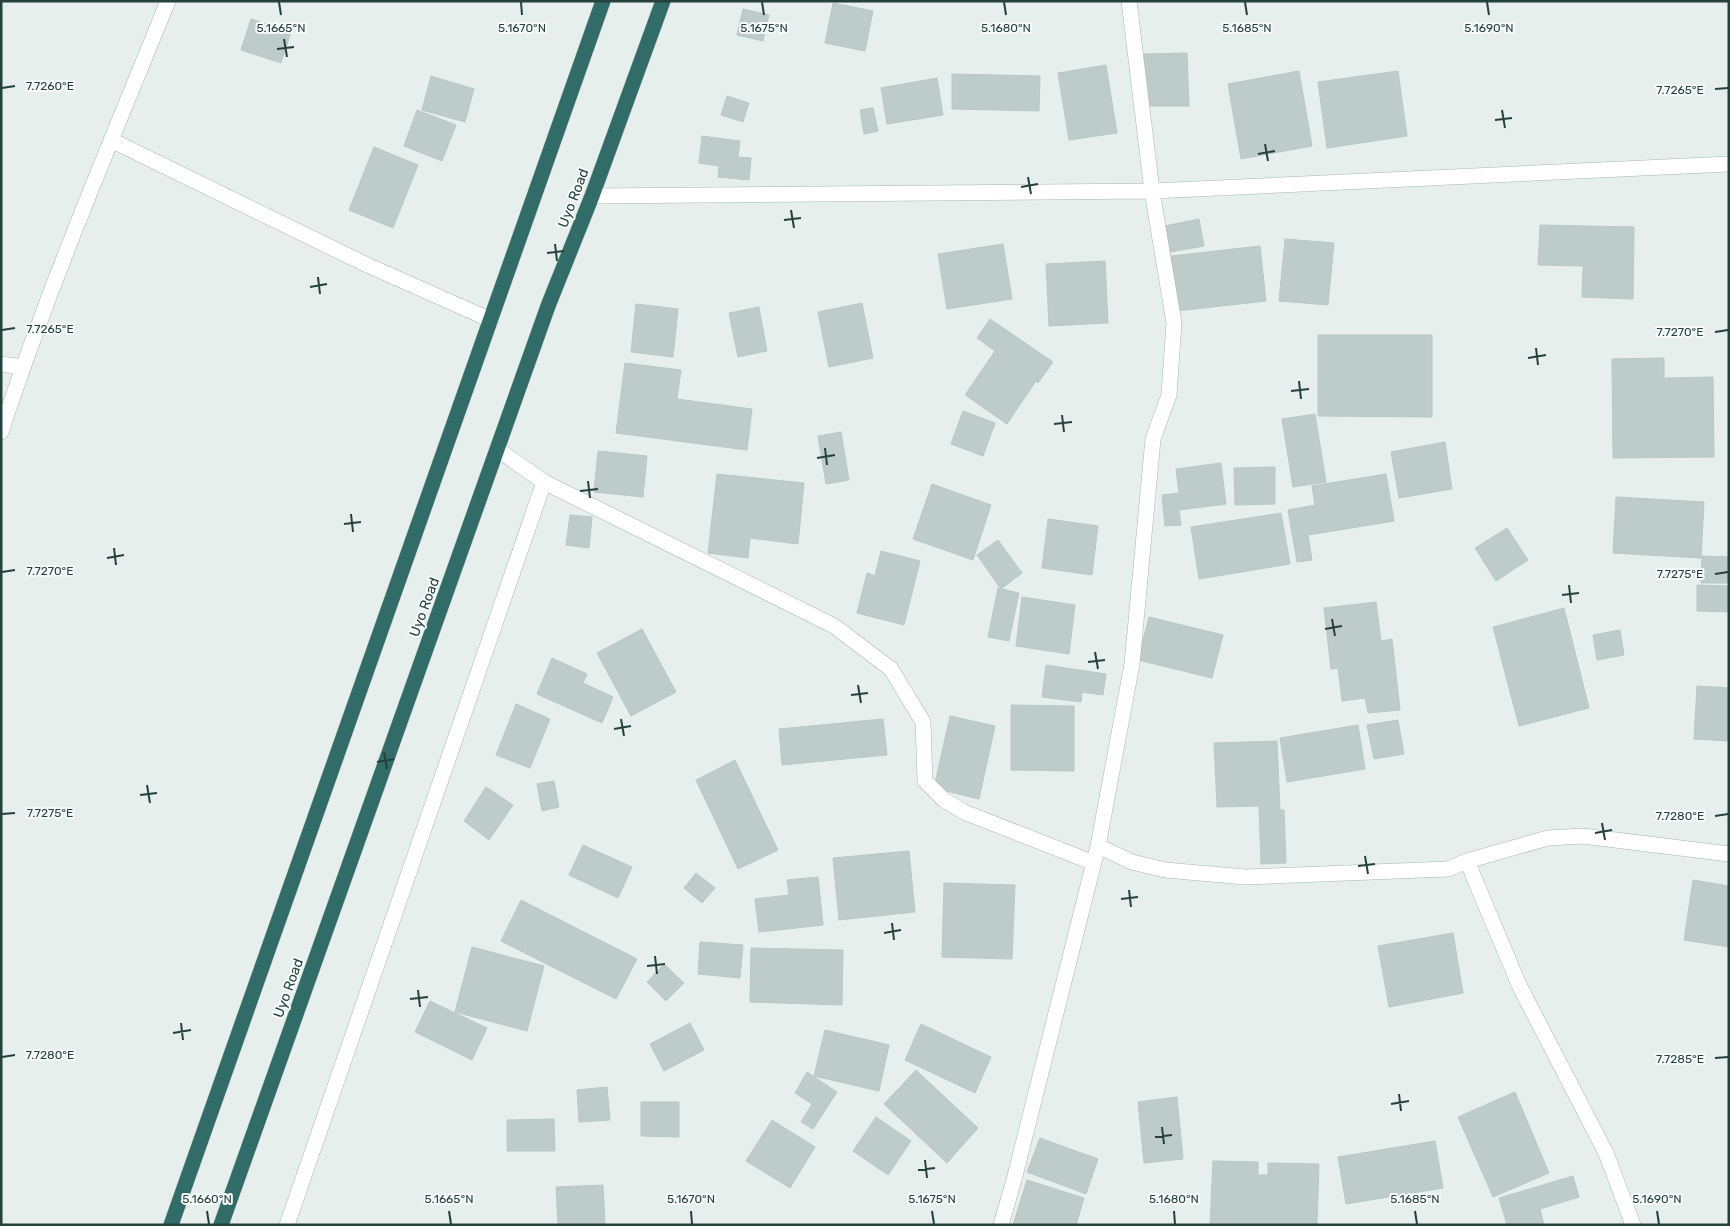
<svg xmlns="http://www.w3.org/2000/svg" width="1730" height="1226" font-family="Rubik,sans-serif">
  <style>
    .building { fill: #beccc9; stroke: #b9c8c4 }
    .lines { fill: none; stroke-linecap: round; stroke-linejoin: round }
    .minor-casing { stroke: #a8b7b4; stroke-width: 16 }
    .highway-casing { stroke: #c2cac9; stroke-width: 16 }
    .minor { stroke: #fff; stroke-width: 15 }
    .highway { stroke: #316c69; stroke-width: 15 }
    .ticks { fill: none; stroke: #25413d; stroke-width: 2 }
    .labels { text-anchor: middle; stroke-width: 4; stroke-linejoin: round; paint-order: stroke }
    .street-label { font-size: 14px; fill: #25413d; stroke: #f7fbf9 }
    .ticks-label { font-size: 12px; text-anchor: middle; fill: #25413d; stroke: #f7fbf9; stroke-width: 4; stroke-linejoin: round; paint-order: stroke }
  </style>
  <rect width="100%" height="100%" fill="#e6efec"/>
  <!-- building -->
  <path class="building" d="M 833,3 L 873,11 L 865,51 L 825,43 Z
    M 743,9 L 769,15 L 763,41 L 737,35 Z
    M 251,19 L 291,32 L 281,63 L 241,50 Z
    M 1187,53 L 1189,106 L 1146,106 L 1144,54 Z
    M 1106,65 L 1117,133 L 1069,140 L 1058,73 Z
    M 1299,71 L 1312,146 L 1241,159 L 1228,84 Z
    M 1398,71 L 1407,136 L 1327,148 L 1318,82 Z
    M 952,74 L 1040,76 L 1039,111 L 952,109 Z
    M 431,76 L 474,89 L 465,122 L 422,110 Z
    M 937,78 L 943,115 L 887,124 L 881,88 Z
    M 727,96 L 749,103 L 743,122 L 721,115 Z
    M 873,108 L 878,131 L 864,134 L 860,110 Z
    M 417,110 L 456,125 L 442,161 L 404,146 Z
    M 702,136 L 740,141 L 738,157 L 751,158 L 749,180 L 718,177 L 719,166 L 699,163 Z
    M 374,147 L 418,165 L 393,228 L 349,210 Z
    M 1199,219 L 1204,246 L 1170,252 L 1165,226 Z
    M 1540,225 L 1634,227 L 1633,299 L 1582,297 L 1583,266 L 1538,265 Z
    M 1285,239 L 1334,243 L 1328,305 L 1279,301 Z
    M 1003,244 L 1012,299 L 947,309 L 938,254 Z
    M 1260,246 L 1266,301 L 1177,311 L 1171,256 Z
    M 1105,261 L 1108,323 L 1049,326 L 1046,264 Z
    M 862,303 L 873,358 L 829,367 L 818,312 Z
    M 636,304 L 678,309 L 673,357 L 631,352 Z
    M 759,307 L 767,351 L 738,357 L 729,313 Z
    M 990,319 L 1053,362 L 1038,383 L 1036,381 L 1007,424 L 965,395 L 995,351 L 977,338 Z
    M 1318,335 L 1432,335 L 1432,417 L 1318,416 Z
    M 1664,358 L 1664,378 L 1713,377 L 1714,457 L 1613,458 L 1612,359 Z
    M 625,363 L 681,370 L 677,399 L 752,409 L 747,450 L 616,433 Z
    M 963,411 L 995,423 L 983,456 L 951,444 Z
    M 1315,414 L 1326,482 L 1293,487 L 1282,419 Z
    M 841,432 L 849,480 L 826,484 L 818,436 Z
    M 1445,442 L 1452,489 L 1399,498 L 1391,452 Z
    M 598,451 L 647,456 L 643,497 L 594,492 Z
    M 1221,463 L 1226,504 L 1179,510 L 1181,525 L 1165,526 L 1162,495 L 1179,493 L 1176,469 Z
    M 1275,467 L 1275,504 L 1235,505 L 1234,468 Z
    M 717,474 L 804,483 L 798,544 L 750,538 L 748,558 L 708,553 Z
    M 1386,474 L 1394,521 L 1308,535 L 1312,560 L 1297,562 L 1288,510 L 1315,505 L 1312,486 Z
    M 932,484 L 991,505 L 973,560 L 913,539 Z
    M 1616,497 L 1704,502 L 1701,558 L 1613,553 Z
    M 1281,513 L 1290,564 L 1199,579 L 1191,527 Z
    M 570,515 L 592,517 L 589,548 L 566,545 Z
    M 1048,519 L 1098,526 L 1092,575 L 1042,568 Z
    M 1507,528 L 1528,560 L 1496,581 L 1475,548 Z
    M 998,540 L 1022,573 L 1001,589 L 977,555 Z
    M 881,551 L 920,561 L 904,625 L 857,613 L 867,573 L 875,576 Z
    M 1702,556 L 1729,557 L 1729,583 L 1701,583 Z
    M 1697,585 L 1729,586 L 1729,612 L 1697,611 Z
    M 998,588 L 1019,593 L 1009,641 L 988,637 Z
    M 1022,597 L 1075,605 L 1069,654 L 1016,646 Z
    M 1376,602 L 1381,641 L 1392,639 L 1400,710 L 1368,713 L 1365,698 L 1342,701 L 1338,668 L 1331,669 L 1324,608 Z
    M 1564,608 L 1589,708 L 1519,726 L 1493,627 Z
    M 1149,617 L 1223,635 L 1212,678 L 1138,660 Z
    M 642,629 L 676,692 L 631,716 L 597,653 Z
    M 1620,630 L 1624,655 L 1597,660 L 1593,635 Z
    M 552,658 L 587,674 L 583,683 L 613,697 L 602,723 L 537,694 Z
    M 1046,665 L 1106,674 L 1103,695 L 1082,692 L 1081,702 L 1042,697 Z
    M 1697,686 L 1729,688 L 1729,741 L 1694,739 Z
    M 516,704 L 550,719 L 530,768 L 496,755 Z
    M 1011,705 L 1074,706 L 1074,771 L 1011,770 Z
    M 950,716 L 995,726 L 979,799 L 934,788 Z
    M 883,719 L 887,755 L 782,765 L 779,729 Z
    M 1398,720 L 1404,754 L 1374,759 L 1367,725 Z
    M 1358,725 L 1365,769 L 1287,782 L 1280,738 Z
    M 1277,741 L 1280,810 L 1284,810 L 1286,863 L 1261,864 L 1259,806 L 1217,807 L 1214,743 Z
    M 735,760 L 778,850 L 738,869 L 696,780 Z
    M 554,781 L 559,807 L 542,811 L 537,784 Z
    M 486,787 L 513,805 L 489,840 L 464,821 Z
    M 583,845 L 632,867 L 618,898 L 569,875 Z
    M 909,851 L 915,912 L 839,920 L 833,858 Z
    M 696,873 L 715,888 L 702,903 L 684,888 Z
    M 818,877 L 823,925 L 759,932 L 755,899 L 789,895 L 787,880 Z
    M 1693,880 L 1729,886 L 1729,947 L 1684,940 Z
    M 944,883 L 1015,885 L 1012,959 L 942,957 Z
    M 521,900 L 637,959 L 616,999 L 501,941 Z
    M 1453,933 L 1463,993 L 1389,1007 L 1378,946 Z
    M 700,942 L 743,945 L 740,978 L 698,974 Z
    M 472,947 L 544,966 L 527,1031 L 455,1012 Z
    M 751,948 L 843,950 L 842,1005 L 750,1002 Z
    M 664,964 L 684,983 L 666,1001 L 647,982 Z
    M 430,1001 L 487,1028 L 472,1060 L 415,1032 Z
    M 690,1023 L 704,1050 L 664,1071 L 650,1044 Z
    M 921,1024 L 991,1057 L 975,1093 L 905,1060 Z
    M 825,1030 L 889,1045 L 879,1091 L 814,1076 Z
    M 916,1070 L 978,1128 L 947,1163 L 884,1104 Z
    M 807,1072 L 837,1092 L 813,1129 L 801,1122 L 812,1104 L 795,1093 Z
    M 607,1087 L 610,1120 L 579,1122 L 577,1090 Z
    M 1515,1092 L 1549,1173 L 1493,1197 L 1458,1117 Z
    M 1177,1097 L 1183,1159 L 1144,1163 L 1138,1102 Z
    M 641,1102 L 679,1102 L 679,1137 L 641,1136 Z
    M 876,1117 L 911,1141 L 888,1175 L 853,1151 Z
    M 554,1119 L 555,1151 L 507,1151 L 507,1120 Z
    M 772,1120 L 815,1147 L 790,1188 L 746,1161 Z
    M 1040,1138 L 1098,1159 L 1086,1194 L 1027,1172 Z
    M 1435,1141 L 1443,1188 L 1346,1204 L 1338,1157 Z
    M 1213,1161 L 1258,1162 L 1258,1175 L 1268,1175 L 1268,1163 L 1319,1164 L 1317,1225 L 1210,1225 Z
    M 1573,1176 L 1579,1197 L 1540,1209 L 1544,1225 L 1507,1225 L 1499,1198 Z
    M 1027,1180 L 1084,1198 L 1076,1225 L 1013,1225 Z
    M 603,1185 L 605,1225 L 558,1225 L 556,1187 Z"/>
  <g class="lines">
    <defs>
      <path id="minor" d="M 111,140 L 365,264 L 491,320
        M 592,196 L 1152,191 L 1729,164
        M 1,364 L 23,367
        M 1,432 C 49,286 110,144 168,1
        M 497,449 L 544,482 L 834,626 L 891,669 L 923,722 L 925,781 L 944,800 L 964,812 L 1094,863
        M 1098,846 L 1132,862 L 1165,870 L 1245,877 L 1448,869 L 1467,861 L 1548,838 L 1583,836 L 1729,854
        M 1467,861 L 1520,987 L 1606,1153 L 1633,1225
        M 287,1225 L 544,482
        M 1001,1225 L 1014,1180 L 1098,846 L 1132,664 L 1153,439 L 1169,395 L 1174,323 L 1152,191 L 1129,1"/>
      <path id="highway" d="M 171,1225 L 603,1
        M 221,1225 L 548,306 L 592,196 L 663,1"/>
    </defs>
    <!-- minor casing -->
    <use href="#minor" class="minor-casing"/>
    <!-- highway casing -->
    <use href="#highway" class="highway-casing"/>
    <!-- minor -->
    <use href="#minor" class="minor"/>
    <!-- highway -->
    <use href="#highway" class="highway"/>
  </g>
  <!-- ticks -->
  <path class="ticks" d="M 279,2 L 281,15M 521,2 L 522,15M 762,2 L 764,15M 1004,2 L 1006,15M 1245,2 L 1247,15M 1487,2 L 1489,15M 284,39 L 287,57M 277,49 L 294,47M 2,88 L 15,86M 1715,89 L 1728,88M 1502,110 L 1505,128M 1495,120 L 1512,118M 1265,144 L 1268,161M 1258,154 L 1275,151M 1028,177 L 1031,194M 1021,187 L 1038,184M 791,210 L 794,228M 784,220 L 801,218M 555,244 L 557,261M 547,253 L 564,251M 318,277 L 320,294M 310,287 L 327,284M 2,330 L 15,328M 1715,332 L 1728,330M 1536,348 L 1538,365M 1528,358 L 1546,355M 1299,381 L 1301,399M 1291,391 L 1309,389M 1062,415 L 1064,432M 1054,424 L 1072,422M 825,448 L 827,465M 817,458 L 835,455M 588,481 L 590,498M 580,491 L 598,489M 351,514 L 353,532M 344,524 L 361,522M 114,548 L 116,565M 107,558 L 124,555M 2,572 L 15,570M 1715,574 L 1728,572M 1569,585 L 1571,603M 1562,595 L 1579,593M 1332,619 L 1335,636M 1325,629 L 1342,626M 1095,652 L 1098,669M 1088,662 L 1105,660M 858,685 L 861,703M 851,695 L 868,693M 621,719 L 624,736M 614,729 L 631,726M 384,752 L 387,769M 377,762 L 394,759M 147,785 L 150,803M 140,795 L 157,793M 2,814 L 15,813M 1715,816 L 1728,814M 1602,823 L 1605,840M 1595,833 L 1612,830M 1365,856 L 1368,874M 1358,866 L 1375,864M 1129,890 L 1131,907M 1121,899 L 1138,897M 892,923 L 894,940M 884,933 L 901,930M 655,956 L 657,974M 647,966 L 665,964M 418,990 L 420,1007M 410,999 L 428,997M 181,1023 L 183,1040M 173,1033 L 191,1030M 2,1057 L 15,1055M 1715,1058 L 1728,1057M 1399,1094 L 1401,1111M 1391,1104 L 1409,1101M 1162,1127 L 1164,1144M 1155,1137 L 1172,1135M 925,1160 L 927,1178M 918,1170 L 935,1168M 207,1211 L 209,1224M 449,1211 L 451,1224M 691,1211 L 692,1224M 932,1211 L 934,1224M 1174,1211 L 1175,1224M 1415,1211 L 1417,1224M 1657,1211 L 1659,1224"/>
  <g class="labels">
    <!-- street labels -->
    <g class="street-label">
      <text transform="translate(573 198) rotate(-69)" y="5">Uyo Road</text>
      <text transform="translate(424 607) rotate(-70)" y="5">Uyo Road</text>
      <text transform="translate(288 988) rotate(-70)" y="5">Uyo Road</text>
    </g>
  </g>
  <g class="ticks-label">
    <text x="281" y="32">5.1665°N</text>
    <text x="522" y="32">5.1670°N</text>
    <text x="764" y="32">5.1675°N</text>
    <text x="1006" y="32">5.1680°N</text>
    <text x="1247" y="32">5.1685°N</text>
    <text x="1489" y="32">5.1690°N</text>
    <text x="50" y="90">7.7260°E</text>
    <text x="1680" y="94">7.7265°E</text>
    <text x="50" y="333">7.7265°E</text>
    <text x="1680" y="336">7.7270°E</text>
    <text x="50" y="575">7.7270°E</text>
    <text x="1680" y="578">7.7275°E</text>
    <text x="50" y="817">7.7275°E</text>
    <text x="1680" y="820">7.7280°E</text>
    <text x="50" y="1059">7.7280°E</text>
    <text x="1680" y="1063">7.7285°E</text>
    <text x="207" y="1203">5.1660°N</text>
    <text x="449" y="1203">5.1665°N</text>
    <text x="691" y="1203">5.1670°N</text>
    <text x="932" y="1203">5.1675°N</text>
    <text x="1174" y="1203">5.1680°N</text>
    <text x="1415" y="1203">5.1685°N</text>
    <text x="1657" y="1203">5.1690°N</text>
  </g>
  <!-- border -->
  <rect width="1730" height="1226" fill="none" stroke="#25413d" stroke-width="5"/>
</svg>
